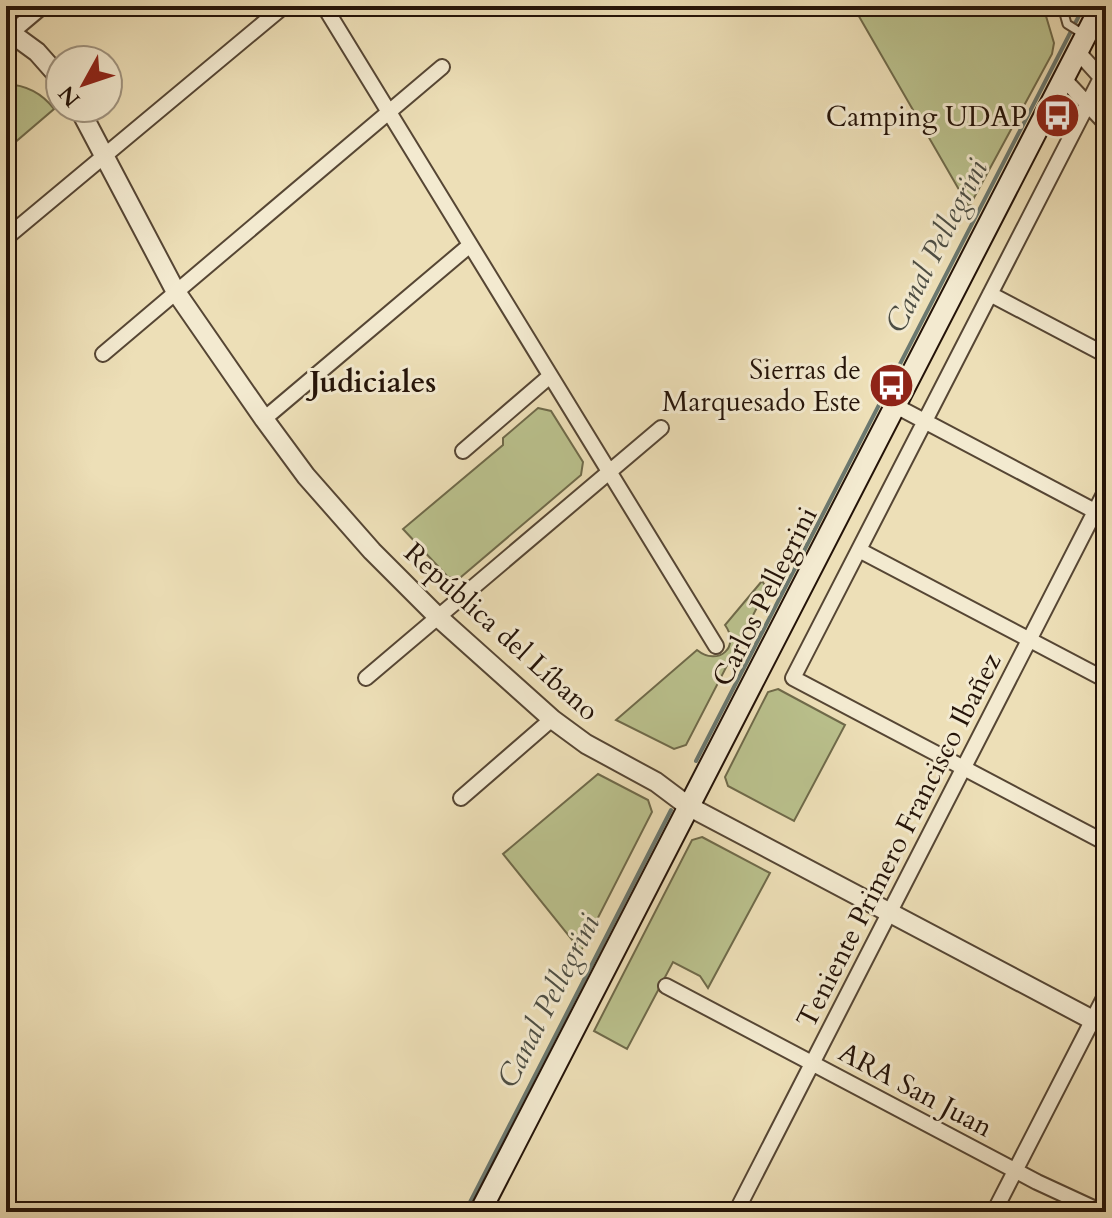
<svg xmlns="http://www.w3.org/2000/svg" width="1112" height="1218" font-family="Cardo,serif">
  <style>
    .green { fill: #bac18d; stroke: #6f6a4a; stroke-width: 2 }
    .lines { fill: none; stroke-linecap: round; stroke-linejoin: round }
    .stream { stroke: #6b786f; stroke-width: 4 }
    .service-casing { stroke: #564634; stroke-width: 11 }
    .minor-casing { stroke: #564634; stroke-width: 18 }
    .tertiary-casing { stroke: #564634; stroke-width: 22 }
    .secondary-casing { stroke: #241308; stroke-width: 24 }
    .service { stroke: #f3ead0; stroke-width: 7 }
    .minor { stroke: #f3ead0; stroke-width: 14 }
    .tertiary { stroke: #f3ead0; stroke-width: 18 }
    .secondary { stroke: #f3ead0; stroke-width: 20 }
    .labels { text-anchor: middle; stroke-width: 6; stroke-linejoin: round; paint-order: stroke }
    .poi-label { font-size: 28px; fill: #241308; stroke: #f3ead0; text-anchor: end }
    .street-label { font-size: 28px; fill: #241308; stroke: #f3ead0 }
    .water-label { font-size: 30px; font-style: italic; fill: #4d4e44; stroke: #f3ead0 }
    .neighbourhood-label { font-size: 30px; font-weight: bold; fill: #241308; stroke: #f3ead0 }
  </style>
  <rect width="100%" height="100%" fill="#eddfb7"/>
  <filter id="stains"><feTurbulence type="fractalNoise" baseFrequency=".0025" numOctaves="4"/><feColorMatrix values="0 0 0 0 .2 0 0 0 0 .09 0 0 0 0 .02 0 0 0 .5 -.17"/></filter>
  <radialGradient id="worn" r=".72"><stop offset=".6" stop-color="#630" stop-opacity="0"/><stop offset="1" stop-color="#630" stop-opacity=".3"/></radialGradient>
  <!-- green -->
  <path class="green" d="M 853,6 L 1043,6 L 1054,43 L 1052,54 L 969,207 Z
    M 6,84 C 26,85 42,93 54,109 L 6,150 Z
    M 538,408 L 551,411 L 583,462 L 581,475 L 461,577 L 448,577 L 403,529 L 503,445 L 503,438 Z
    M 762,581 L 767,588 L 686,745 L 674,749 L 616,720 L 697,650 C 718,667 741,647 725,625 Z
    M 778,689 L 845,725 L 794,821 L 728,786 L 725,777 L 768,692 Z
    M 598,774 L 648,800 L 652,812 L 581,951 L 503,854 Z
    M 702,837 L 770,873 L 708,988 L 700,976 L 673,962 L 627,1049 L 594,1031 L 692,840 Z"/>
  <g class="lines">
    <!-- stream -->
    <path class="stream" d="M 696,761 L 1084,6
      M 465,1212 L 671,810"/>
    <defs>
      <path id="service" d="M 1062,6 L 1067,24 L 1083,34"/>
      <path id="minor" d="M 324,6 L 716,646
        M 11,33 L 43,6
        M 1077,51 L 1106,83
        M 1063,78 L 1106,124
        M 1101,78 L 793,678 L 1106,843
        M 7,237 L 284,6
        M 990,294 L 1106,355
        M 103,354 L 442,67
        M 894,405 L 1106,517
        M 264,419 L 470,245
        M 463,451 L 550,376
        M 859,550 L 1106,680
        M 366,678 L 661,428
        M 461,798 L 552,719
        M 666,986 L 1037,1182 L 1102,1212
        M 736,1212 L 1106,490
        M 994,1212 L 1106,994"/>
      <path id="tertiary" d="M 11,33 L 37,52 L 60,78
        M 79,108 L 176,292 L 264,419 L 306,476 L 372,551 L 438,617 L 552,719 L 586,744 L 656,782 L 688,806 L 1106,1027"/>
      <path id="secondary" d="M 480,1212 L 1101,6"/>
    </defs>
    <!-- service casing -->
    <use href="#service" class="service-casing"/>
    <!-- minor casing -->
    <use href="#minor" class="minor-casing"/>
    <!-- tertiary casing -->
    <use href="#tertiary" class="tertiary-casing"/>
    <!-- secondary casing -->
    <use href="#secondary" class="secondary-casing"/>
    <!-- service -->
    <use href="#service" class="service"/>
    <!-- minor -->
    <use href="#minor" class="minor"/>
    <!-- tertiary -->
    <use href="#tertiary" class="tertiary"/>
    <!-- secondary -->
    <use href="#secondary" class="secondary"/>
  </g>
  <!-- icons -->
  <defs>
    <symbol id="bus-disc" viewBox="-11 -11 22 22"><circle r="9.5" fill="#8f2418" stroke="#f3ead0"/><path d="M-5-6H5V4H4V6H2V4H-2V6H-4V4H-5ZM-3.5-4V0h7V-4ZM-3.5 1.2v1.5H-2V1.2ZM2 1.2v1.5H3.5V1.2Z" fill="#fff"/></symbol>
  </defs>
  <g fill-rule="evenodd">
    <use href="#bus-disc" x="1032" y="90" width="51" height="51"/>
    <use href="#bus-disc" x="866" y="360" width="51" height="51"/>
  </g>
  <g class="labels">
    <!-- poi labels -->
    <g class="poi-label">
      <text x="1027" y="126">Camping UDAP</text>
      <text x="861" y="379">Sierras de<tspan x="861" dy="32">Marquesado Este</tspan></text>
    </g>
    <!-- street labels -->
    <g class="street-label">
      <text transform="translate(764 596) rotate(-63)" y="10">Carlos Pellegrini</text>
      <text transform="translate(502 631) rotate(42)" y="10">República del Líbano</text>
      <text transform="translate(898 840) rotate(-63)" y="10">Teniente Primero Francisco Ibañez</text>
      <text transform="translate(916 1089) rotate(28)" y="10">ARA San Juan</text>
    </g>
    <!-- water labels -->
    <g class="water-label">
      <text transform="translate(936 246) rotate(-63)" y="10">Canal Pellegrini</text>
      <text transform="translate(548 1001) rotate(-63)" y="10">Canal Pellegrini</text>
    </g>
    <!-- neighbourhood labels -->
    <g class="neighbourhood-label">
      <text x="373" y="392">Judiciales</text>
    </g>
  </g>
  <!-- margin -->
  <rect width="1112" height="1218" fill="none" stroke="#eddfb7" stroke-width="32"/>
  <rect x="8" y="8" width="1096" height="1202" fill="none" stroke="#241308" stroke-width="4"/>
  <rect x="16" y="16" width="1080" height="1186" fill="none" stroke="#241308" stroke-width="2"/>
  <!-- north arrow -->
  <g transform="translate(84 84) rotate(230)"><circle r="38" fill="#f3ead0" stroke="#a09480" stroke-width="2"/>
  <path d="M0-6L14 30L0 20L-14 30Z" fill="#8f2418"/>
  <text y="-12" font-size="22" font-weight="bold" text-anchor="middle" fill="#241308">N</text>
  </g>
  <rect width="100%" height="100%" filter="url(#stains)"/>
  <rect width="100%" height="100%" fill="url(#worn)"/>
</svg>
